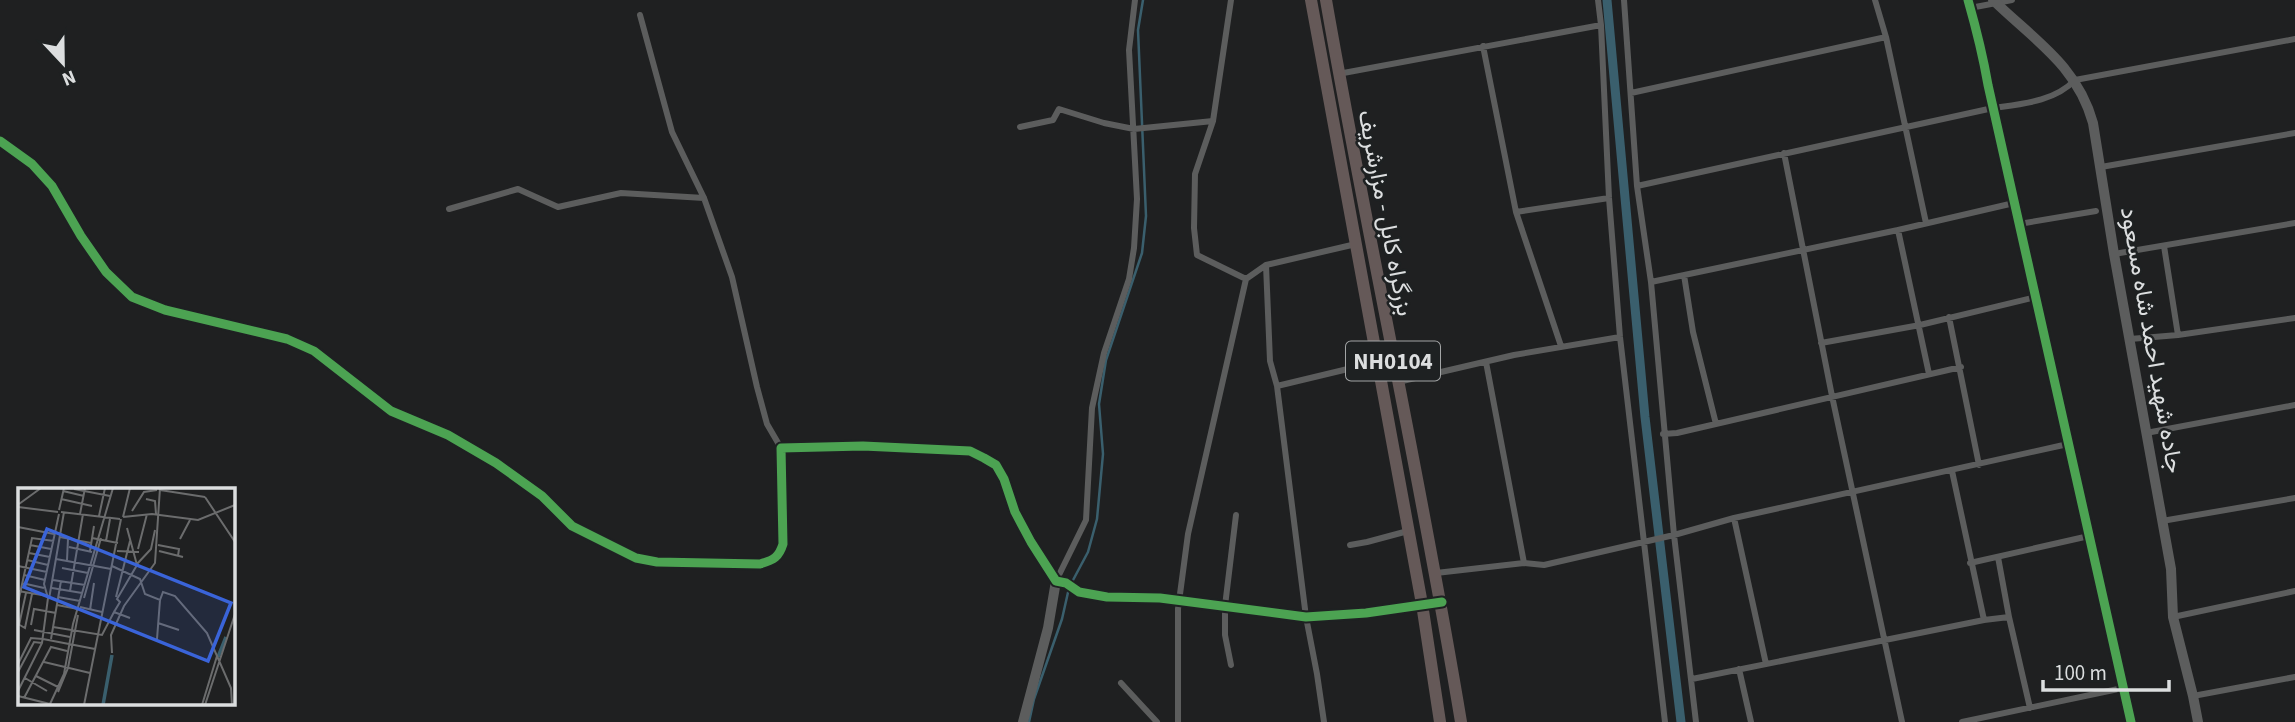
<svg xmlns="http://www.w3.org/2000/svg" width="2295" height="722" font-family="'Source Sans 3',Vazirmatn,sans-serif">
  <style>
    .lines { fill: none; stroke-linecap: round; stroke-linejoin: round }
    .stream { stroke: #3a5f6d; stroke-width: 2.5 }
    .canal { stroke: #3a5f6d; stroke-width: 9 }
    .street { stroke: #5c5d5d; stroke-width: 6 }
    .secondary { stroke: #5c5d5d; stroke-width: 10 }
    .highway { stroke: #655958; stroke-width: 12 }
    .cycleway-casing { stroke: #1e2122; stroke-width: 13 }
    .cycleway { stroke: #4ca352; stroke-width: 9 }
    .labels { text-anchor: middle; stroke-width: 5; stroke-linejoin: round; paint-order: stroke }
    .shield { fill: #1e2122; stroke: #a3a5a6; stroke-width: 2 }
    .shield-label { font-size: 23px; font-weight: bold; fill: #dcdedf }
    .street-label { font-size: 24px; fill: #dcdedf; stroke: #1e2122 }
    .inset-river { fill: none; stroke: #3a5f6d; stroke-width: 3.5 }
    .inset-road { fill: none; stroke: #6b6c6d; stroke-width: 2 }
    .view { fill: #3a64d9; fill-opacity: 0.15; stroke: #3a64d9; stroke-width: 3.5 }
    .inset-edge { fill: none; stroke: #dcdedf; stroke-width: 3.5 }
  </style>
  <rect width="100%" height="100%" fill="#1f2021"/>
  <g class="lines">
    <!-- stream -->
    <path class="stream" d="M 1072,582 L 1088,552 L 1097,519 L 1103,454 L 1099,404 L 1106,360 L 1142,253 L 1146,216 L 1138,30 L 1143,0
      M 1029,722 L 1034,699 L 1062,619 L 1069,588"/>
    <!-- canal -->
    <path class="canal" d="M 1607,0 L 1645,417 L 1681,722"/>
    <!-- street -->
    <path class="street" d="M 1598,0 L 1601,25 L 1609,198 L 1620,337 L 1665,722
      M 1624,0 L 1637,186 L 1651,282 L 1674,535 L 1696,722
      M 1875,0 L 1886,37 L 1926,223
      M 1968,0 C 1976,28 1983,56 1988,85 L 2131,722
      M 1970,8 L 2012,0
      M 640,15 L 672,132 L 704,198 L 732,277 L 757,387 L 767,424 L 781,448
      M 1483,46 L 1516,212 L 1561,346
      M 1338,74 L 1601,25
      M 1631,93 L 1886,37
      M 1213,121 L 1195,174 L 1194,228 L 1197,255 L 1246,279
      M 1020,127 L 1053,120 L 1059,109 L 1104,123 L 1134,129 L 1213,121 L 1231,0
      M 1784,153 L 1832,396 L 1902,722
      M 2101,167 L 2295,133
      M 1637,186 L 1993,108 C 2021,104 2054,102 2075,80 L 2295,39
      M 449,209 L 518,189 L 558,207 L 621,193 L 704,198
      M 1516,212 L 1609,198
      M 2019,224 L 2096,211
      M 1898,230 L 1929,374
      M 2164,246 L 2178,335
      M 2114,254 L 2295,223
      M 1266,265 L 1270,361 L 1277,386 L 1306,617 L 1317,674 L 1324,722
      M 1684,275 L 1693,332 L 1716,424
      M 1651,282 L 1898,230 L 2014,203
      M 1949,317 L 1979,465
      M 2130,339 L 2178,335 L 2295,318
      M 1821,343 L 1920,325 L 2036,297
      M 1486,362 L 1524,563
      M 1398,382 L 1514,355 L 1620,337
      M 1277,386 L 1377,362
      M 2146,433 L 2295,405
      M 1663,434 L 1677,433 L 1961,367
      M 1952,471 L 1984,620 L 2009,617 L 2030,708
      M 1734,518 L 1766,664
      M 2162,521 L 2295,498
      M 1350,545 L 1367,542 L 1408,531
      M 1998,557 L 2009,617
      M 1970,563 L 2089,536
      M 1436,573 L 1524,563 L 1544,565 L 1674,535 L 1734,518 L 2068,444
      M 1056,581 L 1086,520 L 1092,408 L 1104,353 L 1129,279 L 1134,248 L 1137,199 L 1129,50 L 1135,0
      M 2173,617 L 2295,591
      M 1231,665 L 1225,635 L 1225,606 L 1236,515
      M 1739,669 L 1751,722
      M 1692,679 L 1984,620
      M 1121,683 L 1157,722
      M 2193,696 L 2295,677
      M 1178,722 L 1178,609 L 1188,534 L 1246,279 L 1266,265 L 1356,244
      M 1962,722 L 2123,688"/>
    <!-- secondary -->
    <path class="secondary" d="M 1993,0 C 2034,40 2077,65 2093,123 L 2114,254 L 2171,569 L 2173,617 L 2193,696 L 2198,722
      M 0,141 L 32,164 L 52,186 L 81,236 L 106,272 L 132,297 L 165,310 L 287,339 L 314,351 L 391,411 L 448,435 L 496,463 L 542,496 L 572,526 L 636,558 L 657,562 L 760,564 C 774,560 779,557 783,544 L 781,448 L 863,446 L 970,451 L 996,465 L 1004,479 L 1015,512 L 1031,542 L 1056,581 L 1048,628 L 1023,722
      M 1056,581 L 1066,583 L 1079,592 L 1107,597 L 1160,598 L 1306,617 L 1366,613 L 1442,602"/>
    <!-- highway -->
    <path class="highway" d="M 1311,0 L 1422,604 L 1440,722
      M 1326,0 C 1368,241 1421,480 1461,722"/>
    <defs>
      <path id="cycleway" d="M 1968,0 C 1976,28 1983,56 1988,85 L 2131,722
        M 0,141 L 32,164 L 52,186 L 81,236 L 106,272 L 132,297 L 165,310 L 287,339 L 314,351 L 391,411 L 448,435 L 496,463 L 542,496 L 572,526 L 636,558 L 657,562 L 760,564 C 774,560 779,557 783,544 L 781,448 L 863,446 L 970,451 L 984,458 L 996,465 L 1004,479 L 1015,512 L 1031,542 L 1056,581 L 1066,583 L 1079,592 L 1107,597 L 1160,598 L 1306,617 L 1366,613 L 1442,602"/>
    </defs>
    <!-- cycleway casing -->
    <use href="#cycleway" class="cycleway-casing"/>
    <!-- cycleway -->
    <use href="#cycleway" class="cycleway"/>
  </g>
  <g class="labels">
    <!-- shield labels -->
    <rect class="shield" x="1346" y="341.5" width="94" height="39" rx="5"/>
    <g class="shield-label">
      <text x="1393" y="369">NH0104</text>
    </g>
    <!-- street labels -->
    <g class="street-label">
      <text transform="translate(1386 213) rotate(79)" y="8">بزرگراه کابل - مزارشریف</text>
      <text transform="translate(2152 340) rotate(80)" y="8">جاده شهيد احمد شاه مسعود</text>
    </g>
  </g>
  <!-- overview -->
  <g transform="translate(18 488)">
    <rect width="217" height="217" fill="#1f2021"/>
    <path class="inset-river" d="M 200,169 L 208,149M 85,217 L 94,167"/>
    <path class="inset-road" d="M 56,1 L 92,8M 142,2 L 187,9M 45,3 L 66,8M 187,9 L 217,54M 43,11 L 74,18M 128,11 L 137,13 L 138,26M 1,16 L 23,0M 0,19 L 40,24M 41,22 L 46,0M 114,23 L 126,4 L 139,2M 43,24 L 102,31M 62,26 L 67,0M 81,28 L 87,0M 105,29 L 134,26 L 180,32 L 217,17M 105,29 L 112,0M 0,39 L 36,46M 42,49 L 73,55M 74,50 L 100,55M 162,51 L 172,32M 88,53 L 92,31M 12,57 L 33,61M 140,57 L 161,61 L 160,68M 51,59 L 74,64M 120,61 L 129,26M 72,63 L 76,38M 99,63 L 121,64M 141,63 L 165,69M 11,65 L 32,69M 38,71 L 93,81M 9,72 L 30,77M 49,72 L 50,51M 119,76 L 133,61 L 137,42M 0,78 L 29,84M 94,78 L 122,91 L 127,106 L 142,112 L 145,104 L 157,108 L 189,145 L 213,200 L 214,217M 44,80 L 70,85M 6,87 L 27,92M 35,92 L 67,97M 4,95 L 26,100M 34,100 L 64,105M 0,103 L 30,108M 52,103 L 65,26M 40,109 L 62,113M 98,109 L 112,53M 66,110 L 83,50M 31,111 L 46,24M 0,115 L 14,50 L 36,53M 39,117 L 60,121M 62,119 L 84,124M 72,122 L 76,95M 96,124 L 102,114 L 99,111 L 119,77 L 109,40M 140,135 L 161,142M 0,136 L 7,140 L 14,106M 1,137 L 8,105M 13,137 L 16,121 L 38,125M 35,139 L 84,147 L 96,124 L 112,130M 16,142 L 52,149M 25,151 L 77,161M 33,151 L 43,93M 139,151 L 142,112M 94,165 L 93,147 L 106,118 L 137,75 L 142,0M 26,174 L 72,185M 0,176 L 13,150 L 25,151M 0,184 L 16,154 L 24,155M 18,188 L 40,199M 7,190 L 29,203M 0,203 L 24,155 L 30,110 L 26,96 L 41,26M 40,204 L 50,180 L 60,127M 0,208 L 32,216 L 46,186 L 55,136 L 95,0M 6,210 L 33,159 L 49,163M 66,217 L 103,31M 184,217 L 199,168M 187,217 L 217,126"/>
    <path class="view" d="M 29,41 L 213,115 L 190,173 L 6,99 Z"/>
    <rect width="217" height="217" class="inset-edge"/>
  </g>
  <!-- north arrow -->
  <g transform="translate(63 63) rotate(158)" stroke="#1e2122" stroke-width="5" paint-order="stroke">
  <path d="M0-5L12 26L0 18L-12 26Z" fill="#dcdedf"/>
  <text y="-10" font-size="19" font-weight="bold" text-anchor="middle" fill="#dcdedf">N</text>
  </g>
  <!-- scale -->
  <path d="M2043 680v10h126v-10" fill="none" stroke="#dcdedf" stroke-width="3.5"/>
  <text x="2054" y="680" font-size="21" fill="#dcdedf" stroke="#1e2122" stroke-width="5" paint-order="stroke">100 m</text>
</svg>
